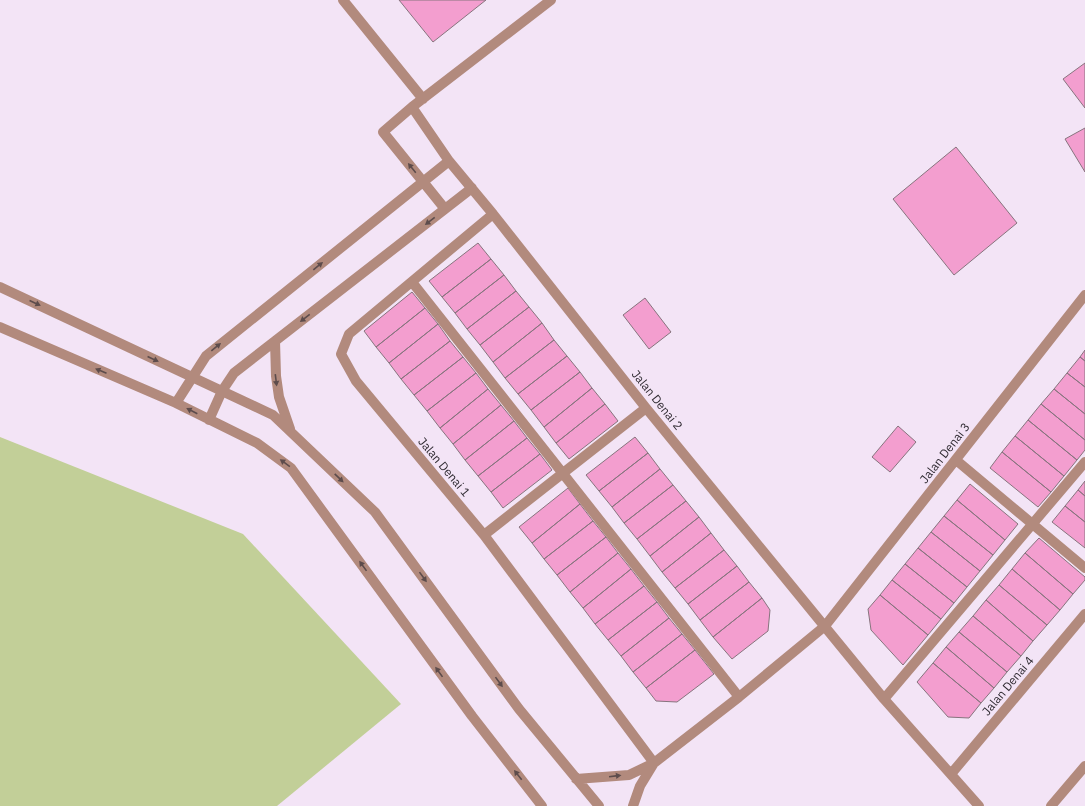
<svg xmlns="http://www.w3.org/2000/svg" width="1085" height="806" font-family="'IBM Plex Sans',sans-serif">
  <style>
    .green { fill: #c2cf98 }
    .building { fill: #f39ecf; stroke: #87747e }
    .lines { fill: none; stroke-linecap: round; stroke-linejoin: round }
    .minor { stroke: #b28a7d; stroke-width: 10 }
    .oneway { fill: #5d4c4c }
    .labels { text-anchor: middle; stroke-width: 3.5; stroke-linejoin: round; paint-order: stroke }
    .street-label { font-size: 12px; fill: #2f2a31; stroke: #f3e4f6 }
  </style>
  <rect width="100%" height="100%" fill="#f3e4f6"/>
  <!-- green -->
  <path class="green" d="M 0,437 L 243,534 L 401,704 L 277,806 L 0,806 Z"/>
  <!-- building -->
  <path class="building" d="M 399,0 L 486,0 L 433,42 Z
    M 1085,63 L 1085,108 L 1063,79 Z
    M 1085,128 L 1085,172 L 1065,139 Z
    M 956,147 L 1017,223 L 954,275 L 893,199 Z
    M 478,243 L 491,259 L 442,297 L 429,281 Z
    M 491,259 L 504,275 L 455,313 L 442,297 Z
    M 504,275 L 516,291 L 467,329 L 455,313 Z
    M 516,291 L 529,307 L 480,345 L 467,329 Z
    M 412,292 L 425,308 L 376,347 L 364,331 Z
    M 645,298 L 671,332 L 649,349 L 623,315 Z
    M 529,307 L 542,323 L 493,362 L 480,345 Z
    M 425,308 L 438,324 L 389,363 L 376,347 Z
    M 542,323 L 554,340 L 505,378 L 493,362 Z
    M 438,324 L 450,341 L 401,379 L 389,363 Z
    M 554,340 L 567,356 L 518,394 L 505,378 Z
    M 450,341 L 463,357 L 414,395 L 401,379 Z
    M 1085,350 L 1085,361 L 1080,357 Z
    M 567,356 L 580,372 L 531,410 L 518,394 Z
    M 463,357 L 476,373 L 427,411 L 414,395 Z
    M 1080,357 L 1085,361 L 1085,387 L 1067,373 Z
    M 580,372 L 592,388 L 544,427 L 531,410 Z
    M 476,373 L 488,389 L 440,428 L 427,411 Z
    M 1067,373 L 1085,387 L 1085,414 L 1054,389 Z
    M 592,388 L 605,404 L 556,443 L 544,427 Z
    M 488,389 L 501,405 L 453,444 L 440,428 Z
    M 1054,389 L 1085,414 L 1085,440 L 1041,404 Z
    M 605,404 L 618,421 L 569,459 L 556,443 Z
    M 1041,404 L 1085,440 L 1085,450 L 1077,460 L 1028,420 Z
    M 501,405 L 514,421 L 465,460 L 453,444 Z
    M 1028,420 L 1077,460 L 1064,476 L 1015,436 Z
    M 514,421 L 527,438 L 478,476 L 465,460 Z
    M 898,426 L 916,442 L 890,472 L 872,457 Z
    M 1015,436 L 1064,476 L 1051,492 L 1002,452 Z
    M 635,437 L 648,453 L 599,491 L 586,475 Z
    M 527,438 L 540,454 L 491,492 L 478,476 Z
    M 1002,452 L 1051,492 L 1038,507 L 990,468 Z
    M 648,453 L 660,469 L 612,507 L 599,491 Z
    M 540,454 L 552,470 L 503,508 L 491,492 Z
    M 660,469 L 673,485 L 624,523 L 612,507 Z
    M 1085,481 L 1085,496 L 1078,490 Z
    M 970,484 L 1018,524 L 1005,540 L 957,500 Z
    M 673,485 L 686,501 L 637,539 L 624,523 Z
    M 568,488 L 580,504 L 532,543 L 519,527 Z
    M 1078,490 L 1085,496 L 1085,522 L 1065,506 Z
    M 957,500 L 1005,540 L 993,555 L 944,516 Z
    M 686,501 L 699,517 L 650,556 L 637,539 Z
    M 580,504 L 593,521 L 544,559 L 532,543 Z
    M 1065,506 L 1085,522 L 1085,548 L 1052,522 Z
    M 944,516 L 993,555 L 980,571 L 931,532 Z
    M 699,517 L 711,533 L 662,572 L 650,556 Z
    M 593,521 L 606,537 L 557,575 L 544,559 Z
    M 931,532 L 980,571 L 967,587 L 918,548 Z
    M 711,533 L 724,550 L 675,588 L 662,572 Z
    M 606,537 L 618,553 L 570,592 L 557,575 Z
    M 1039,538 L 1085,577 L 1085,580 L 1073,594 L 1025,553 Z
    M 918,548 L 967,587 L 954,603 L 905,564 Z
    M 724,550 L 737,566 L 688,604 L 675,588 Z
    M 618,553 L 631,569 L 583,608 L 570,592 Z
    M 1025,553 L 1073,594 L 1060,610 L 1012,569 Z
    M 905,564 L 954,603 L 941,619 L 892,580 Z
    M 737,566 L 749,582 L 700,620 L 688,604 Z
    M 631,569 L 644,586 L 595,624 L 583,608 Z
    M 1012,569 L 1060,610 L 1047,625 L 999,585 Z
    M 892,580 L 941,619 L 928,635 L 880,595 Z
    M 749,582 L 762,598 L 713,637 L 700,620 Z
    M 999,585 L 1047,625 L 1033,641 L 986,600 Z
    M 644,586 L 657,602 L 608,640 L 595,624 Z
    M 880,595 L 928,635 L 903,665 L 871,630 L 868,609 Z
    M 762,598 L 770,610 L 768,631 L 732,659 L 713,637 Z
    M 986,600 L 1033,641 L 1021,656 L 973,616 Z
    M 657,602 L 669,618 L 621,656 L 608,640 Z
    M 973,616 L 1021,656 L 1007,672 L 959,632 Z
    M 669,618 L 682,634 L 633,672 L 621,656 Z
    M 959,632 L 1007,672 L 994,688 L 946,647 Z
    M 682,634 L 695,650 L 646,688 L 633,672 Z
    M 946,647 L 994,688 L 981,703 L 933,663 Z
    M 695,650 L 714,674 L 677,702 L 656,701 L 646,688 Z
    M 933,663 L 981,703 L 969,718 L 948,717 L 917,682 Z"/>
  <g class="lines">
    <!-- minor -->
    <path class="minor" d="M 343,0 L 423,99
      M 412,107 L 449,161 L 493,214 L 646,408 L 884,699 L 979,806
      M 445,209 L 383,132 L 412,107 L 551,0
      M 493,214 L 349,334 L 341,354 L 356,381 L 484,535 L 654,763
      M 412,282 L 739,697
      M 0,287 L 273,415 L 375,512 L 519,709 L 599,806
      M 0,327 L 176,403 L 257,443 L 291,468 L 472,716 L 542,806
      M 275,341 L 276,376 L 279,397 L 290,429
      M 176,403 L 206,356 L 449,161
      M 209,420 L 222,391 L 234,373 L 472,188
      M 956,460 L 1085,568
      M 484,535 L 646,408
      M 884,699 L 1085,462
      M 951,774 L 1085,614
      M 576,779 L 629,775 L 654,763 L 739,697 L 825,626 L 1085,295
      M 633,806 L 640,786 L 654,763
      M 1051,806 L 1085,766"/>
  </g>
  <!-- one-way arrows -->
  <defs><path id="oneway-solid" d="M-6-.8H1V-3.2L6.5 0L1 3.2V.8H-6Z"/></defs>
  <g class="oneway">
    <use href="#oneway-solid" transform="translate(412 168) rotate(-129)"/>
    <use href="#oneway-solid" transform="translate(430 221) rotate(142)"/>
    <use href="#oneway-solid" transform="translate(318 266) rotate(-39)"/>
    <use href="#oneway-solid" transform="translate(35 303) rotate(25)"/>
    <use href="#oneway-solid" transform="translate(305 318) rotate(142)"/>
    <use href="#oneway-solid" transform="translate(216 347) rotate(-39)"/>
    <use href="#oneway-solid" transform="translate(153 359) rotate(25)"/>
    <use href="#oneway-solid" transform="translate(101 371) rotate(-157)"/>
    <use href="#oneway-solid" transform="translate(276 380) rotate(83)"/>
    <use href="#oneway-solid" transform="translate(192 411) rotate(-153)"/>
    <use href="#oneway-solid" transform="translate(285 463) rotate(-144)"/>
    <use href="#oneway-solid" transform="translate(339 478) rotate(44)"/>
    <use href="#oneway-solid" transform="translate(363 566) rotate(-126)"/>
    <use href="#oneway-solid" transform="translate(423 577) rotate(54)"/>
    <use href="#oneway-solid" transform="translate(439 672) rotate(-126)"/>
    <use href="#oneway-solid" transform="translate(499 682) rotate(54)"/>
    <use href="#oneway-solid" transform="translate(518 775) rotate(-128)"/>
    <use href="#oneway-solid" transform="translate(615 776) rotate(-7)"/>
  </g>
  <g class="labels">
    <!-- street labels -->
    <g class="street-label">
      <text transform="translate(657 400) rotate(51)" y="4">Jalan Denai 2</text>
      <text transform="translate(945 453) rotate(-52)" y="4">Jalan Denai 3</text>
      <text transform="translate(444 467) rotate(50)" y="4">Jalan Denai 1</text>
      <text transform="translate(1008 686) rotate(-50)" y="4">Jalan Denai 4</text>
    </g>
  </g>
</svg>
